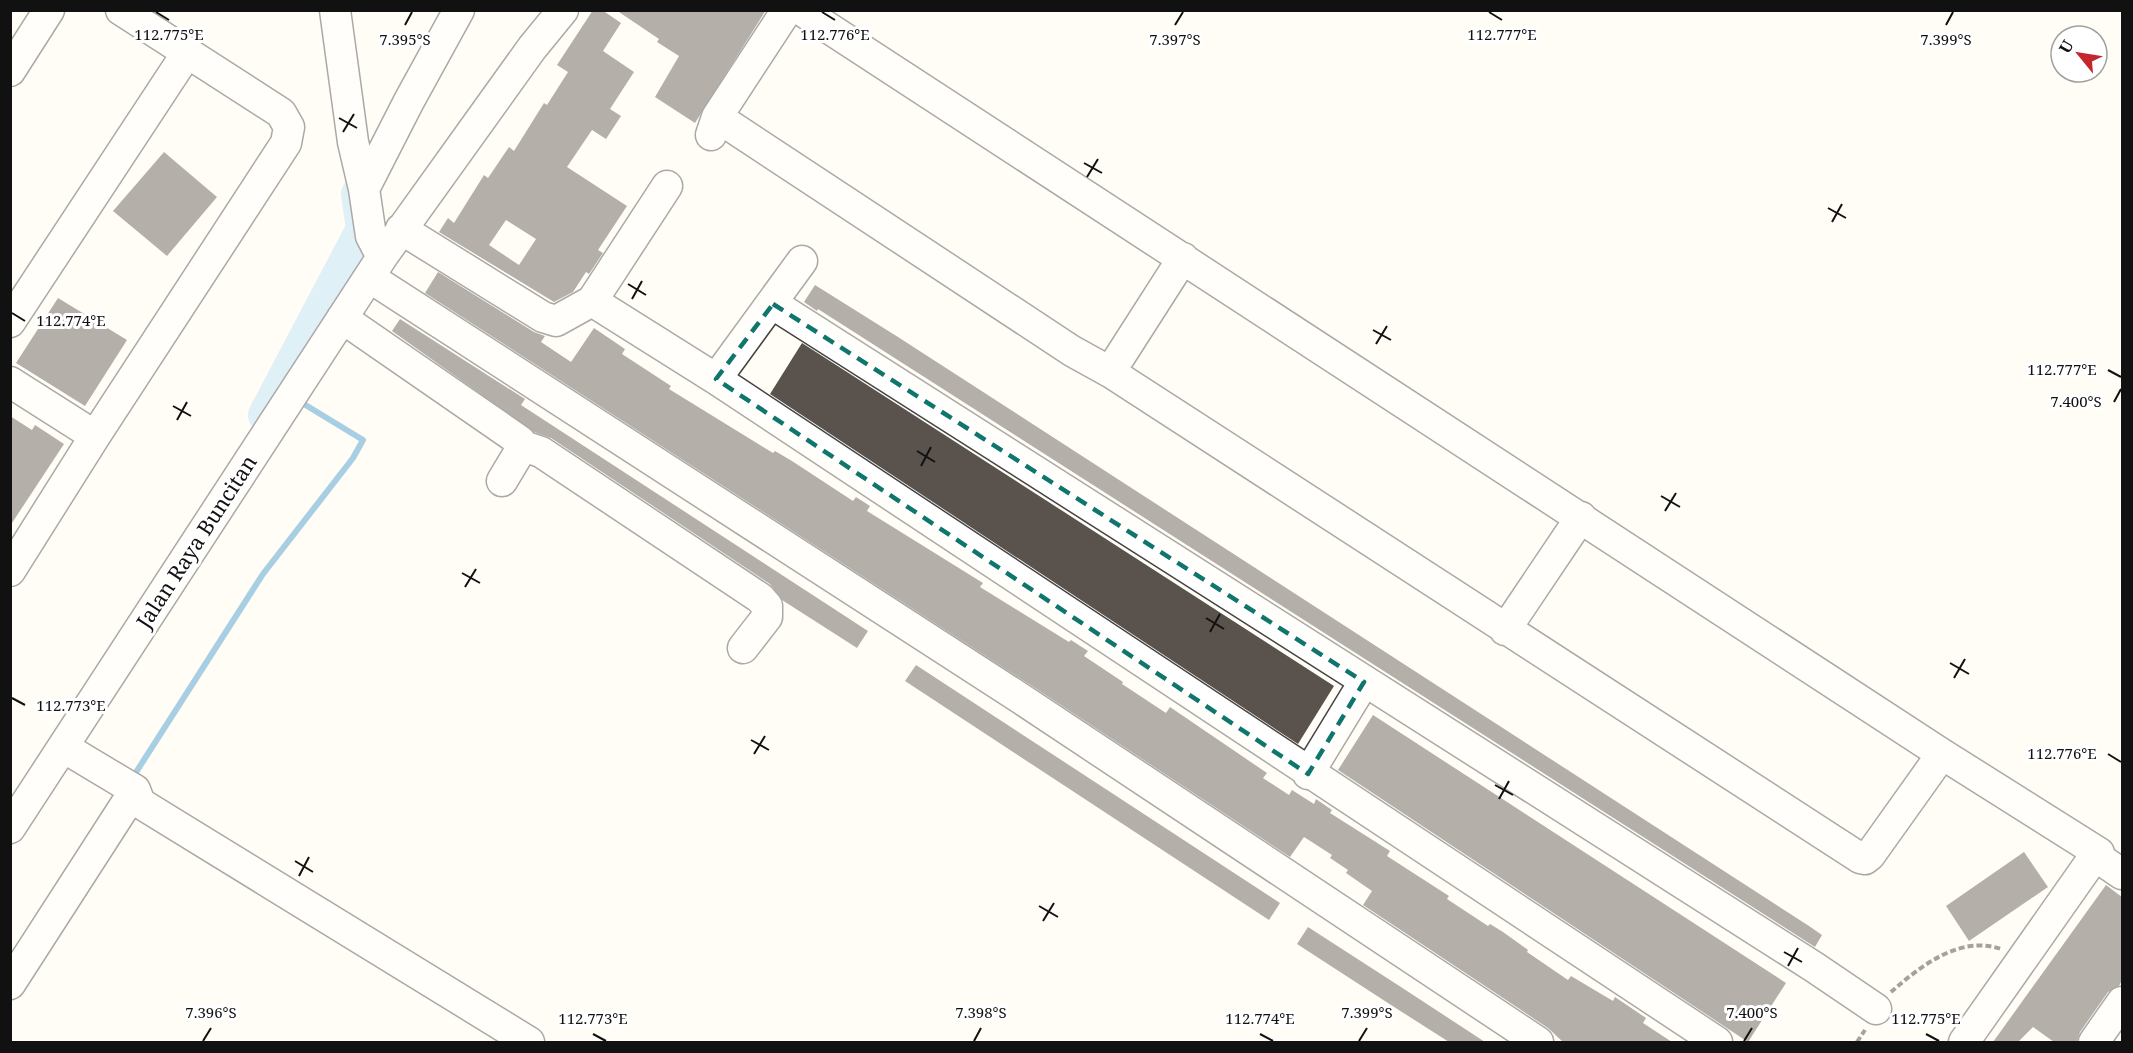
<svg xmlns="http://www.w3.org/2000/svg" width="2133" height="1053" font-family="'Noto Serif',serif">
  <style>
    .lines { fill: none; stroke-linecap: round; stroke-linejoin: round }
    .stream { stroke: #3f96cf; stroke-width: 6 }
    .river { stroke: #b9e0f7; stroke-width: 36 }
    .building { fill: #5a524d; fill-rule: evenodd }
    .minor-casing { stroke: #444; stroke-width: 33 }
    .path { stroke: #333; stroke-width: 4; stroke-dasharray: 6 3; stroke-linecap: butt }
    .minor { stroke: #fff; stroke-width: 30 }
    .marked { fill: none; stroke: #0f766e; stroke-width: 4.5; stroke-dasharray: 12 8; stroke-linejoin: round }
    .ticks { fill: none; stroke: #111; stroke-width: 2 }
    .labels { text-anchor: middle; stroke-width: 6; stroke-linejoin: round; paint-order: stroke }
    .street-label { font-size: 21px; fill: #111; stroke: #fff }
    .ticks-label { font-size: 15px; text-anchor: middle; fill: #111; stroke: #fff; stroke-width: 6; stroke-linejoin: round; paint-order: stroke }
  </style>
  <rect width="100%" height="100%" fill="#fffdf5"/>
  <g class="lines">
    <!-- stream -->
    <path class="stream" d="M 133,777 L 263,574 L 353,458 L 363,440 L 299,401"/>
    <!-- river -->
    <path class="river" d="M 266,415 L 364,229 L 359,194"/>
  </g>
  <!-- building -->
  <path class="building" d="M 593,10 L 602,10 L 621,23 L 603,51 L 634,72 L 610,109 L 621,116 L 606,139 L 592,130 L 567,167 L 627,206 L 598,250 L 603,253 L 589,274 L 586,272 L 573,292 L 554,302 L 439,232 L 448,218 L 454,223 L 484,175 L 488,178 L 509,147 L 514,151 L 544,103 L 547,105 L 568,72 L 557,65 ZM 506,220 L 536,239 L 519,265 L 489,245 Z
    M 616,10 L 766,10 L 695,123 L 655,97 L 679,56 L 657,42 L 659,39 Z
    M 164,152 L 217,197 L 167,256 L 113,211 Z
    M 438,272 L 534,332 L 545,336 L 541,342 L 571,362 L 594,328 L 625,349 L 622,354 L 671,386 L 669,389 L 773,453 L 775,451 L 792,461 L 853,501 L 856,497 L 870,506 L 867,511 L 983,583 L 980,587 L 1069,642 L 1071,640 L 1088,651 L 1084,656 L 1123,682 L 1122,684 L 1166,713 L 1170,707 L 1267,773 L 1263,778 L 1289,795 L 1292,790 L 1314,804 L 1316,799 L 1332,810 L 1330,813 L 1390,851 L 1387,856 L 1449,896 L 1447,899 L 1488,926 L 1490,924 L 1503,932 L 1528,950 L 1527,952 L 1568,980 L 1571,976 L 1613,1001 L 1615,997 L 1646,1018 L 1643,1023 L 1672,1042 L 1563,1042 L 1548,1028 L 1363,905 L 1372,891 L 1346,873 L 1348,870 L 1330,858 L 1332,855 L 1304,837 L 1290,857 L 1032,686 L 425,293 Z
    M 815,285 L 898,337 L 1809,926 L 1822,935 L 1815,947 L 818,309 L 817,311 L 804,302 Z
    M 58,298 L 127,340 L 85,406 L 16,363 Z
    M 400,319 L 525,399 L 521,405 L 868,631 L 857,648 L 782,600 L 770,584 L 551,438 L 534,432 L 392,331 Z
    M 802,343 L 1334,686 L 1298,744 L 770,394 Z
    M 10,416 L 32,430 L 35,425 L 64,444 L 10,526 Z
    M 916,665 L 1280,903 L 1269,920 L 905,681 Z
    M 1373,715 L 1786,983 L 1748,1042 L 1338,770 Z
    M 2024,852 L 2048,887 L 1969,941 L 1946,906 Z
    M 2106,885 L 2122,897 L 2122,980 L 2119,986 L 2108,992 L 2080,1032 L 2077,1042 L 2054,1042 L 2033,1027 L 2018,1042 L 1993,1042 Z
    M 1308,927 L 1404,989 L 1485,1042 L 1449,1042 L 1391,1005 L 1297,944 Z"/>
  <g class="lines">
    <defs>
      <path id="minor" d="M 335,10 L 353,142 L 364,189 L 371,236 L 382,257
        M 801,10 L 1942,754 L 2099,853 L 2097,857
        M 10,71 L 49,10
        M 717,117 L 1072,351 L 1110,372 L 1860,858 L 1865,859 L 1870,855 L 1942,754
        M 711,135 L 717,117 L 787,10
        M 364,189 L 409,101 L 459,10
        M 401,229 L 543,317 L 556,321 L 592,301 L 667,186
        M 369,277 L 1023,700 L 1538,1042
        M 592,301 L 716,379 L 1717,1042
        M 773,304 L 1814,967 L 1876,1009
        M 342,318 L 520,441 L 523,446 L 502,481
        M 10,322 L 187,53
        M 1110,372 L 1183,258
        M 716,379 L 802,261
        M 10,382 L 95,436
        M 523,446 L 541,452 L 760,598 L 767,606 L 767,617 L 743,648
        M 10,571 L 95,436 L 286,143 L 289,127 L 281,113 L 121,10
        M 1505,630 L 1581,517
        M 63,747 L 135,790 L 140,803 L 529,1042
        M 1308,774 L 1364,682
        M 10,828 L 382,257 L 532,48 L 563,10
        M 10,984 L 135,790
        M 1964,1042 L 2092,860 L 2097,857 L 2122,874
        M 2094,1042 L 2122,1002"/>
    </defs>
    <!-- minor casing -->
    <use href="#minor" class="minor-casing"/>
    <!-- path -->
    <path class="path" d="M 1891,992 C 1921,966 1959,935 2001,949
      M 1857,1042 L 1865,1030"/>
    <!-- minor -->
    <use href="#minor" class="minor"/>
  </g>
  <!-- marked area -->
  <path d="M0 0H2133V1053H0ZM 773,304 L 1364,682 L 1308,774 L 716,379 Z" fill="#fffdf5" fill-opacity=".55" fill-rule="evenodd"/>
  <path class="marked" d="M 773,304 L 1364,682 L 1308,774 L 716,379 Z"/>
  <!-- ticks -->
  <path class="ticks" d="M 156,12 L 169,20M 822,12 L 835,20M 1489,12 L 1502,20M 405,25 L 412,12M 1175,25 L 1183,12M 1946,25 L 1953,12M 339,118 L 357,128M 343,132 L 354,114M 1084,163 L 1102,173M 1087,177 L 1098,159M 1828,208 L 1846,218M 1832,222 L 1842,204M 628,284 L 646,295M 632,299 L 642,281M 12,313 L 25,321M 1373,330 L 1391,340M 1376,344 L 1387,326M 2108,370 L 2121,377M 2114,402 L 2121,389M 173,406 L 191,416M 177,420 L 187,402M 917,451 L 935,462M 921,466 L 931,447M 1661,496 L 1680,507M 1665,511 L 1676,493M 462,573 L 480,583M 465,587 L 476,569M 1206,618 L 1224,629M 1210,632 L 1220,614M 1950,663 L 1969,674M 1954,678 L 1965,659M 12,698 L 25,705M 751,740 L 769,750M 754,754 L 765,736M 2108,754 L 2121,762M 1495,785 L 1513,795M 1499,799 L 1509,781M 295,861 L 313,872M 299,876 L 309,857M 1039,906 L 1058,917M 1043,921 L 1054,903M 1784,952 L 1802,962M 1788,966 L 1798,948M 593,1034 L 606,1041M 1260,1034 L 1273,1041M 1926,1034 L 1939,1041M 203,1041 L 211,1028M 974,1041 L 981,1028M 1359,1041 L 1367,1028M 1744,1041 L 1752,1028"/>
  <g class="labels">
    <!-- street labels -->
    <g class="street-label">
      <text transform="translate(197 542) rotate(-57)" y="7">Jalan Raya Buncitan</text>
    </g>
  </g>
  <g class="ticks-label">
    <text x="169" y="40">112.775°E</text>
    <text x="835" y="40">112.776°E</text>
    <text x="1502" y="40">112.777°E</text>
    <text x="405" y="45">7.395°S</text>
    <text x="1175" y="45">7.397°S</text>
    <text x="1946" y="45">7.399°S</text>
    <text x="71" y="326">112.774°E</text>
    <text x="2062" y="375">112.777°E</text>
    <text x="2076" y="407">7.400°S</text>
    <text x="71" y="711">112.773°E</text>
    <text x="2062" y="759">112.776°E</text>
    <text x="211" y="1018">7.396°S</text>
    <text x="981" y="1018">7.398°S</text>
    <text x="1367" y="1018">7.399°S</text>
    <text x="1752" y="1018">7.400°S</text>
    <text x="593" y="1024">112.773°E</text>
    <text x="1260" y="1024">112.774°E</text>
    <text x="1926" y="1024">112.775°E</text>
  </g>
  <!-- border -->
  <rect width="2133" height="1053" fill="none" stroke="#111111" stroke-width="24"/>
  <!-- north arrow -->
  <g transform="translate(2079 54) rotate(300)"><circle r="28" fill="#ffffff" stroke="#a0a0a0" stroke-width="1.5"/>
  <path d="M0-4.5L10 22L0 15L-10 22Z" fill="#c4262e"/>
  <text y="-9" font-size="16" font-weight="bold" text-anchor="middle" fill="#111111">U</text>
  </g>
</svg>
